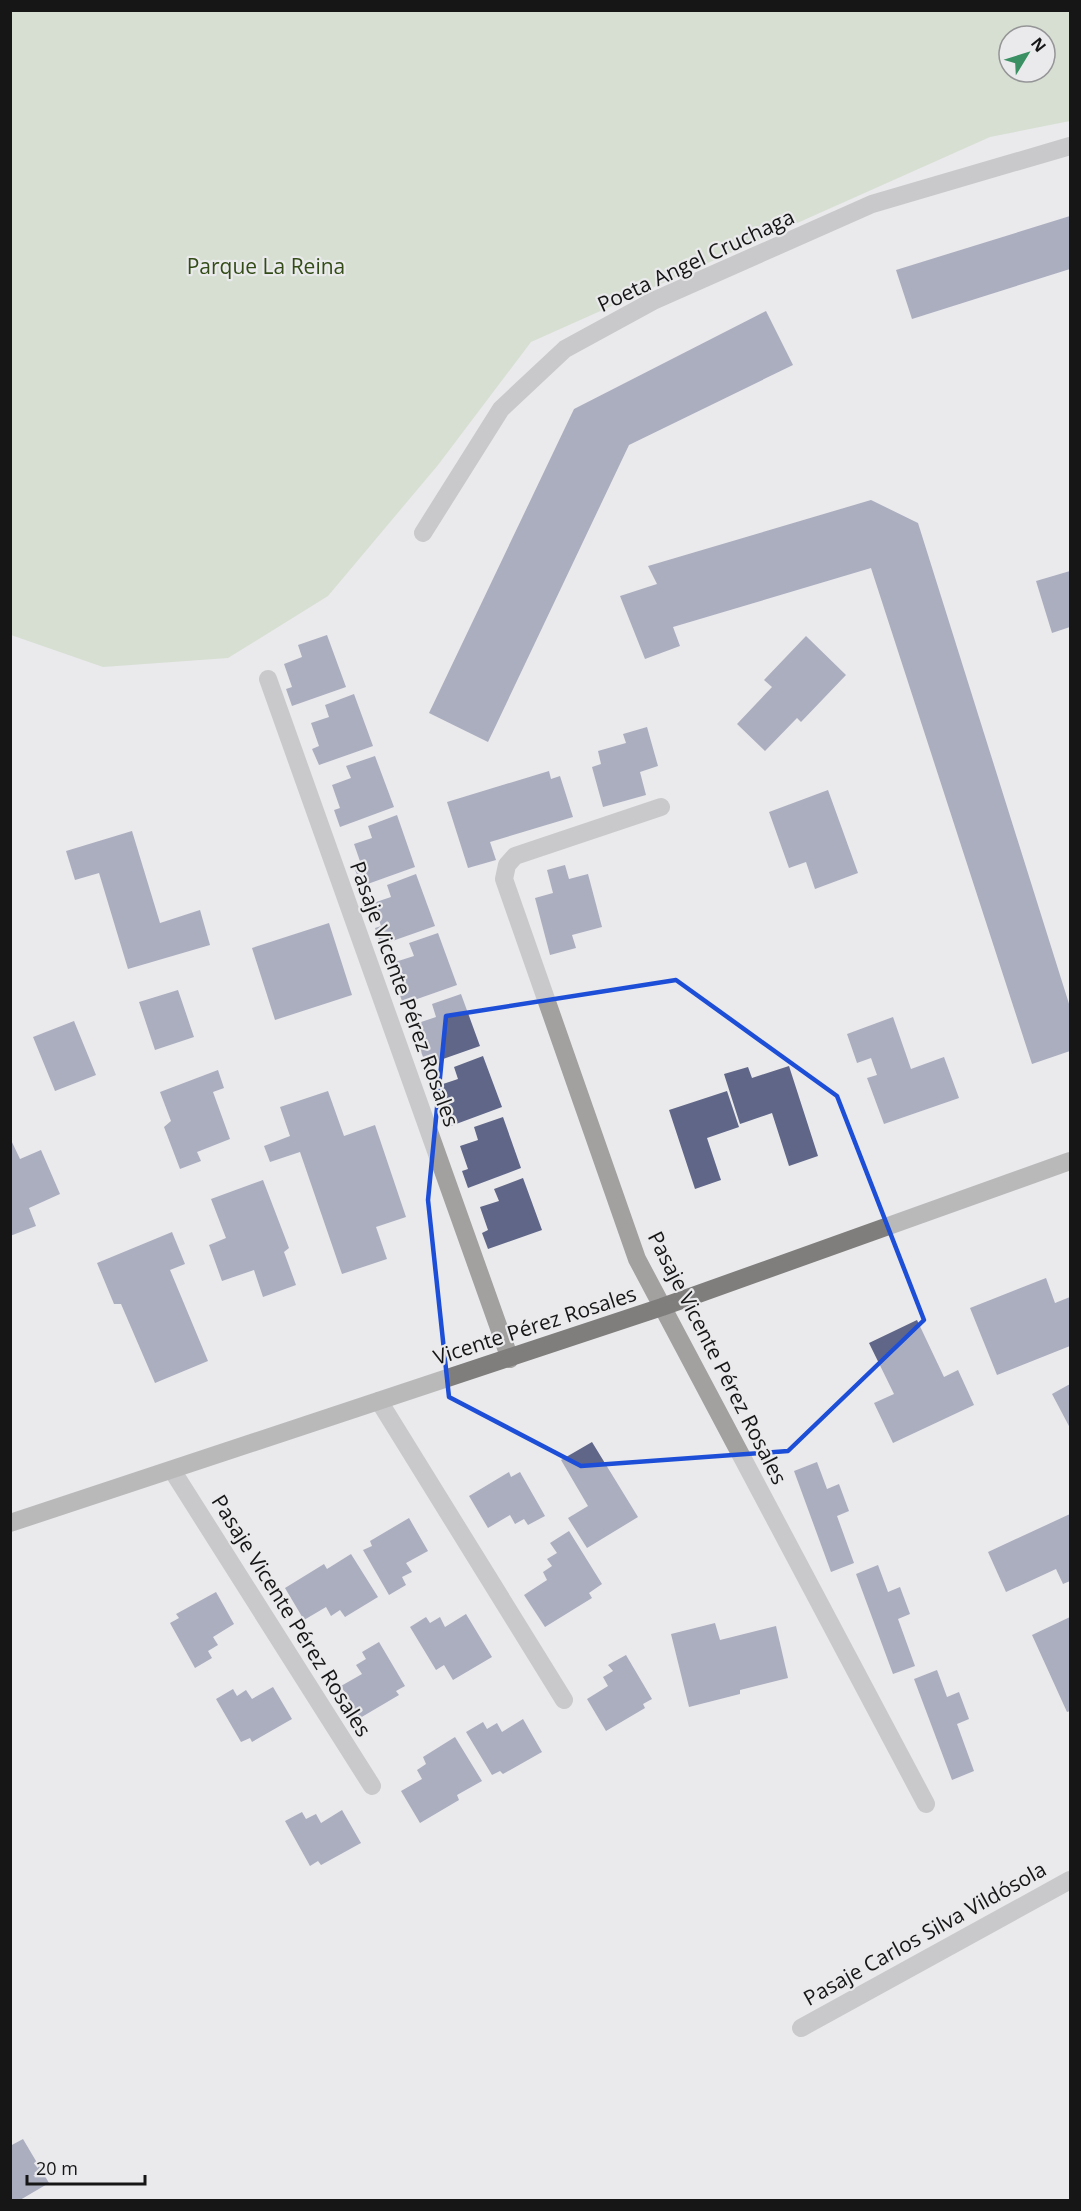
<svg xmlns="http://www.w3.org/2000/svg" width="1081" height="2211" font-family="'Open Sans',sans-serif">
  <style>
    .green { fill: #c1d3b2; fill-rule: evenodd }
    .building { fill: #606688 }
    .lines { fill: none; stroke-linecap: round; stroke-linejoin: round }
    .street { stroke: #a2a1a0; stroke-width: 18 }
    .secondary { stroke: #7f7e7d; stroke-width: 18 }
    .marked { fill: none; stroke: #1d4ed8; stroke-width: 4.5; stroke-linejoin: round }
    .labels { text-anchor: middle; stroke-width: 4.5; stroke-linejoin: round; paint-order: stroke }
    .street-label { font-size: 21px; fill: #161617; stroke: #eaeaec }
    .park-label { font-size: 21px; fill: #334c17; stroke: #eaeaec }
  </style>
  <rect width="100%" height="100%" fill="#eaeaec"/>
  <!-- green -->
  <path class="green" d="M 11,10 L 1070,11 L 1070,121 L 990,137 L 531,342 L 438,465 L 328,596 L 228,658 L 103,667 L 11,635 ZM 1009,36 L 1045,36 L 1045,72 L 1009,72 Z"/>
  <!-- building -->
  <path class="building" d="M 1070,216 L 1070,269 L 912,319 L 896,270 Z
    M 766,311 L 793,365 L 629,445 L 488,742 L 429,713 L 574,409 Z
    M 871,500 L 918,523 L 1070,1007 L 1070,1051 L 1032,1064 L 871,568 L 673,627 L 680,646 L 645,659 L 620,596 L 657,584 L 648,566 Z
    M 1070,571 L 1070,627 L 1052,633 L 1036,581 Z
    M 327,635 L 346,687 L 292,706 L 286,689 L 292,687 L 284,664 L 302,657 L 298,645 Z
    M 806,636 L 846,675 L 801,722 L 797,718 L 765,751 L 737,724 L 772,687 L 764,680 Z
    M 354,694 L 373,746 L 319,765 L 312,749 L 319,746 L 311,723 L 329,717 L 325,705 Z
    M 647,727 L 658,766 L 640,772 L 646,795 L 603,807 L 592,767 L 601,764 L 598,751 L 626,743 L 623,734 Z
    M 375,756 L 394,807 L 340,827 L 334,810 L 340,808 L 332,785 L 351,778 L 346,766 Z
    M 549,771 L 551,779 L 560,776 L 573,817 L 490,842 L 496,860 L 468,868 L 447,802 Z
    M 828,790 L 858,873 L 815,889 L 806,862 L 789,868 L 769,812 Z
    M 397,815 L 415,867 L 362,886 L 355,870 L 362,867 L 354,844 L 372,838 L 368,826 Z
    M 132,831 L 160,923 L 200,910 L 210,945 L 128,969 L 99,873 L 75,880 L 66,851 Z
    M 565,865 L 569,879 L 588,874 L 602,927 L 572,935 L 576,948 L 550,955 L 535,898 L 553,893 L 547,870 Z
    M 416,874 L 435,926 L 381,945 L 375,928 L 381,926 L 373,903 L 391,897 L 387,885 Z
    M 329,923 L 352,995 L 275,1020 L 252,948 Z
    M 438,933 L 457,985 L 403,1004 L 397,987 L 403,985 L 395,962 L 414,956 L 409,943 Z
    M 178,990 L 194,1037 L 155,1050 L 139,1002 Z
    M 461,994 L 480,1046 L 426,1065 L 420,1049 L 426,1046 L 418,1023 L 436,1017 L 432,1004 Z
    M 893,1017 L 911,1069 L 944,1057 L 959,1098 L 884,1124 L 867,1078 L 877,1075 L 871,1058 L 857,1063 L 847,1034 Z
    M 74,1021 L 96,1075 L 55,1091 L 33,1037 Z
    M 483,1056 L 502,1107 L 448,1127 L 442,1110 L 448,1108 L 440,1085 L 458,1079 L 454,1067 Z
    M 789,1066 L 818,1156 L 789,1166 L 772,1113 L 740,1124 L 724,1074 L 748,1067 L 752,1078 Z
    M 218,1070 L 224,1088 L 213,1092 L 230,1139 L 197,1152 L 201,1161 L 180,1169 L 164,1127 L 171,1121 L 160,1092 Z
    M 328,1091 L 344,1136 L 375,1125 L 406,1217 L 376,1227 L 387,1259 L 342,1274 L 300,1152 L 270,1162 L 264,1146 L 290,1136 L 280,1107 Z
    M 727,1091 L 739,1127 L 707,1138 L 721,1180 L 695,1189 L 669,1110 Z
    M 503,1117 L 521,1168 L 468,1188 L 462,1171 L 468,1169 L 460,1146 L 478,1140 L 474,1127 Z
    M 10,1138 L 20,1159 L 41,1150 L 60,1194 L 29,1208 L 36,1226 L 10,1236 Z
    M 523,1178 L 542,1230 L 488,1249 L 482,1233 L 488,1230 L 480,1207 L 499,1201 L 494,1189 Z
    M 263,1180 L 289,1248 L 284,1252 L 296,1285 L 263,1297 L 254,1270 L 222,1281 L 209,1245 L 226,1238 L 211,1199 Z
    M 172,1232 L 185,1264 L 170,1270 L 208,1361 L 155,1383 L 121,1304 L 114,1304 L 97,1263 Z
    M 1046,1278 L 1055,1303 L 1070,1297 L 1070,1346 L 997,1375 L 970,1308 Z
    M 917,1320 L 944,1377 L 958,1370 L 974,1405 L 893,1443 L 874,1403 L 894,1394 L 869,1343 Z
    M 1070,1384 L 1070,1428 L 1052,1394 Z
    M 592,1442 L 638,1517 L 587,1548 L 568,1518 L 588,1506 L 561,1460 Z
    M 817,1462 L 827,1489 L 839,1484 L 849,1511 L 837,1516 L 854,1563 L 831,1572 L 794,1471 Z
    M 509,1472 L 511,1477 L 520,1472 L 545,1516 L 528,1525 L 524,1519 L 515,1524 L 510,1515 L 488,1528 L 469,1496 Z
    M 1070,1514 L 1070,1581 L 1063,1584 L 1056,1569 L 1006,1592 L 988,1552 Z
    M 409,1518 L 428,1551 L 406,1563 L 412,1572 L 402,1577 L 406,1585 L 389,1595 L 363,1550 L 372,1546 L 370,1541 Z
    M 569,1531 L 602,1584 L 589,1593 L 592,1598 L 545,1627 L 524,1595 L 547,1580 L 543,1572 L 552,1566 L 547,1559 L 557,1553 L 550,1543 Z
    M 351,1554 L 378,1597 L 345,1617 L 340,1610 L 331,1616 L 326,1607 L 304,1620 L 285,1588 L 324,1564 L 327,1569 Z
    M 878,1565 L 888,1592 L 900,1587 L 910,1614 L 898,1619 L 915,1666 L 893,1674 L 856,1574 Z
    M 216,1592 L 234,1624 L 213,1637 L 218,1645 L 208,1651 L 212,1658 L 195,1668 L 170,1623 L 179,1618 L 176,1614 Z
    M 466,1614 L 492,1657 L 453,1680 L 444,1665 L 436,1670 L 410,1627 L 426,1617 L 430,1623 L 440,1617 L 445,1627 Z
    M 1070,1617 L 1070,1711 L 1067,1712 L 1032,1635 Z
    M 715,1623 L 720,1640 L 776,1626 L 788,1678 L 740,1690 L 740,1694 L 689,1707 L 671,1634 Z
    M 379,1642 L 405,1686 L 396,1691 L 399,1695 L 360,1718 L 341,1686 L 362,1674 L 356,1665 L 366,1659 L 362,1652 Z
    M 626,1655 L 652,1699 L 643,1704 L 645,1708 L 606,1731 L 587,1699 L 608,1686 L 603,1677 L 613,1671 L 608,1665 Z
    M 937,1670 L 947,1697 L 959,1692 L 969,1719 L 957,1724 L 974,1771 L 952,1780 L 914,1679 Z
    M 273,1687 L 292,1719 L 252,1742 L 250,1738 L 241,1742 L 216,1699 L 233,1689 L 237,1696 L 246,1690 L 252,1699 Z
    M 523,1719 L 542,1752 L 503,1774 L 500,1771 L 492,1775 L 466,1732 L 483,1722 L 487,1729 L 497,1723 L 502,1732 Z
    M 455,1737 L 482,1781 L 457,1795 L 459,1800 L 420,1823 L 401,1791 L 422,1779 L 417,1770 L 426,1764 L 423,1757 Z
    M 342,1810 L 361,1843 L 321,1865 L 318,1861 L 310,1866 L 285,1821 L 302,1812 L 306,1819 L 316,1814 L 321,1823 Z
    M 23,2139 L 49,2183 L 20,2200 L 10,2200 L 10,2146 Z"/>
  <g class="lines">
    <!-- street -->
    <path class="street" d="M 423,533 L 501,409 L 565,349 L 653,301 L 872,204 L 1070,146
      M 268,679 L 510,1359
      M 661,807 L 515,856 L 507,865 L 504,879 L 637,1259 L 926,1804
      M 379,1401 L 564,1700
      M 172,1470 L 372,1786
      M 801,2028 L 1070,1880"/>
    <!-- secondary -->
    <path class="secondary" d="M 10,1523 L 662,1307 L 1070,1161"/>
  </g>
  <!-- marked area -->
  <path d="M0 0H1081V2211H0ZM 676,980 L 837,1096 L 924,1320 L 788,1451 L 581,1466 L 449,1397 L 428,1200 L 446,1016 Z" fill="#eaeaec" fill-opacity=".55" fill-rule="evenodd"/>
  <path class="marked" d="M 676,980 L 837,1096 L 924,1320 L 788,1451 L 581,1466 L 449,1397 L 428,1200 L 446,1016 Z"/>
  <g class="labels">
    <!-- street labels -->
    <g class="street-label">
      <text transform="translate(696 261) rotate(-25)" y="7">Poeta Angel Cruchaga</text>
      <text transform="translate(404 994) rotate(70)" y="7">Pasaje Vicente Pérez Rosales</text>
      <text transform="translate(535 1326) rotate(-18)" y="7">Vicente Pérez Rosales</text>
      <text transform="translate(717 1358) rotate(63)" y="7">Pasaje Vicente Pérez Rosales</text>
      <text transform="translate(291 1616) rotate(58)" y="7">Pasaje Vicente Pérez Rosales</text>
      <text transform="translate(925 1934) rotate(-29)" y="7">Pasaje Carlos Silva Vildósola</text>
    </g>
    <!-- park labels -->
    <g class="park-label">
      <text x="266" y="274">Parque La Reina</text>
    </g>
  </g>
  <!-- border -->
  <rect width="1081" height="2211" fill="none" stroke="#161617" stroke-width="24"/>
  <!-- north arrow -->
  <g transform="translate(1027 54) rotate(52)"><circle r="28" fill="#eaeaec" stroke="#959597" stroke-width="1.5"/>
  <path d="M0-4.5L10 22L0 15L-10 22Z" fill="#3a8f63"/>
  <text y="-9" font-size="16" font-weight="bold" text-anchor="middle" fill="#161617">N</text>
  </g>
  <!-- scale -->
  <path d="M27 2175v9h118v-9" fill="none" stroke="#161617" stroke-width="3"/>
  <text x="36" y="2175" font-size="18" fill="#161617" stroke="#eaeaec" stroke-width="4.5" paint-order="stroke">20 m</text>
</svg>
